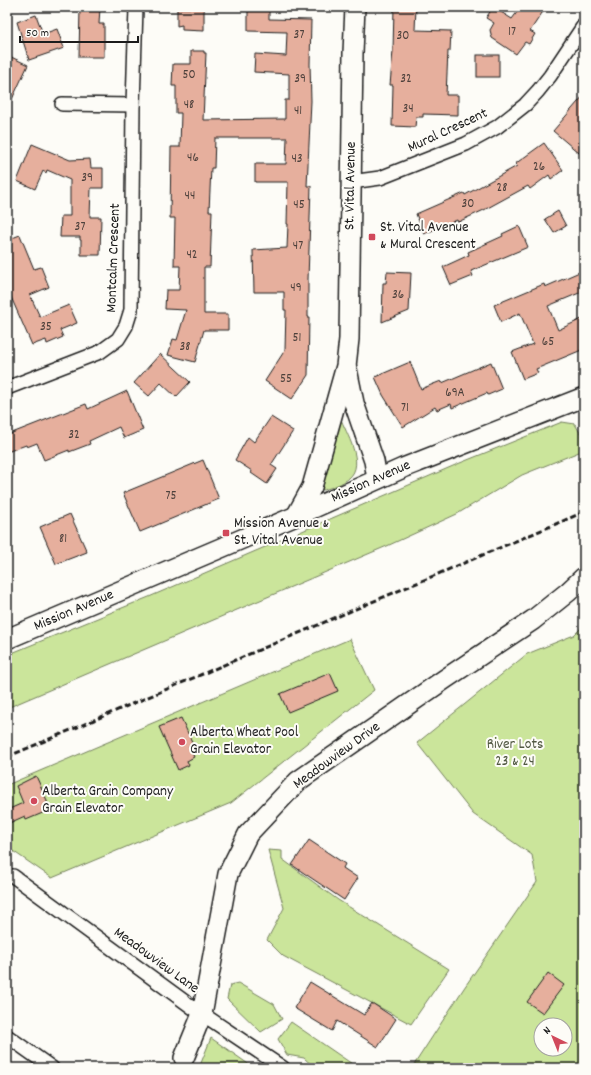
<svg xmlns="http://www.w3.org/2000/svg" width="591" height="1075" font-family="Dekko,sans-serif">
  <style>
    .green { fill: #cbe59b; stroke: #74805c; fill-rule: evenodd }
    .building { fill: #e6af9d; stroke: #1c1c1c }
    .lines { fill: none; stroke-linecap: round; stroke-linejoin: round }
    .street-casing { stroke: #1c1c1c; stroke-width: 16 }
    .secondary-casing { stroke: #1c1c1c; stroke-width: 22 }
    .street { stroke: #fdfcf7; stroke-width: 13 }
    .secondary { stroke: #fdfcf7; stroke-width: 19 }
    .rail { stroke: #1c1c1c; stroke-width: 3; stroke-dasharray: 6 3; stroke-linecap: butt }
    .poi-dot { fill: #d1495b; stroke: #fdfcf7; stroke-width: 1.5 }
    .labels { text-anchor: middle; dominant-baseline: central; stroke-width: 4; stroke-linejoin: round; paint-order: stroke }
    .number-label { font-size: 13px; fill: #4e413c }
    .street-label { font-size: 15px; fill: #1c1c1c; stroke: #fdfcf7 }
    .poi-label { font-size: 15px; fill: #1c1c1c; stroke: #fdfcf7; text-anchor: start }
    .park-label { font-size: 15px; fill: #515842; stroke: #fdfcf7 }
  </style>
  <rect width="100%" height="100%" fill="#fdfcf7"/>
  <filter id="ink" filterUnits="userSpaceOnUse"><feTurbulence type="fractalNoise" baseFrequency=".025" numOctaves="2"/><feDisplacementMap in="SourceGraphic" scale="8" xChannelSelector="R" yChannelSelector="G"/><feConvolveMatrix kernelMatrix="1 2 1 2 8 2 1 2 1" color-interpolation-filters="sRGB"/></filter>
  <g filter="url(#ink)">
    <!-- green -->
    <g class="green">
      <path d="M340 417C346 433 366 464 349 478 343 484 332 487 324 490L321 489V487Z"/>
      <path d="M562 422 575 424 584 440V450L522 475 457 514 387 546 7 708V655L149 597 460 463Z"/>
      <path d="M584 619V1068H412L464 988 537 882 532 855 473 814 417 743 527 654 574 635 580 629ZM541 1025H565V1049H541Z"/>
      <path d="M350 639 374 690 231 803 52 878 7 847V785Z"/>
      <path d="M268 850 282 851V859L338 900 449 969 411 1024 283 956 267 940 284 908Z"/>
      <path d="M238 983 274 1004 282 1019 261 1032 227 999 230 985Z"/>
      <path d="M291 1022 358 1068H315L304 1058 287 1055 278 1039Z"/>
      <path d="M211 1038 254 1068H199Z"/>
    </g>
    <!-- building -->
    <g class="building">
      <path d="M80 7H100L99 24H104V57H79Z"/>
      <path d="M248 7H267V10H269V19L311 20 310 64 311 101 307 186H311L308 280V317H309L308 375 292 399 265 381 285 350 286 310H284V292H254L253 250 287 248 288 224H287L288 182H255V164H286L287 138H215L214 168H211L209 211H212L210 267H204V314H228V330H204L195 362 168 355 173 339 177 340 186 310 165 309 166 290H179L180 266H174L175 218H170L171 147H180L181 113H176V86H172L173 64H191V51H204V53H206L203 120 285 119V100H289V74L254 72 255 54 286 56 287 32 248 31Z"/>
      <path d="M394 7H416L415 30 451 31 450 51H448L446 95H458V115L423 114V117H416L415 127 392 126 393 85H390L393 51Z"/>
      <path d="M493 7 512 19 521 7H546L530 31 535 34 529 44 525 42 516 54 492 38 490 30 494 23 486 18Z"/>
      <path d="M177 8H204V31L182 30V25L177 26Z"/>
      <path d="M36 15 43 34 57 29 64 48 29 60 17 22Z"/>
      <path d="M7 55 28 65 7 110Z"/>
      <rect x="477" y="55" width="22" height="22"/>
      <path d="M584 95V147L579 153 553 131Z"/>
      <path d="M544 143 563 170 551 179 549 175 530 189 528 186 484 210 458 222 457 220 424 234 416 214 464 193 465 195 517 166 515 164Z"/>
      <path d="M32 144 70 160 90 159 91 168H103V188H91L90 217H101L100 255H81V240H80V237H60L61 216H70V180L47 170 46 173 43 171 35 189 17 181Z"/>
      <path d="M558 211 566 226 554 233 545 219Z"/>
      <path d="M519 226 528 247 471 271 473 276 451 285 443 267 469 255 468 252 503 236 502 234Z"/>
      <path d="M20 235 34 269 41 267 49 287 30 295 40 317 69 305 77 323 60 330 63 337 47 344 46 340 32 345 7 288V240Z"/>
      <path d="M584 270V291L548 306 558 330 584 318V349L536 369 538 373 523 379 512 352 533 344 520 313 501 322 494 305 544 284 545 287Z"/>
      <path d="M387 272 411 273 409 311 382 322 383 283H386Z"/>
      <path d="M160 354 190 382 176 397 161 383 149 396 134 383Z"/>
      <path d="M410 362 421 389 441 381 442 383 491 362 502 389 488 395 487 393 452 408 451 404 437 410 435 407 403 427 383 395 375 377Z"/>
      <path d="M127 391 143 430 124 438 119 427 89 441 90 444 69 452V450L44 460 37 443 27 447 26 445 7 452V435L86 404 88 409Z"/>
      <path d="M271 417 293 431 271 465 277 469 267 484 251 473 252 471 235 460 248 437 254 442Z"/>
      <path d="M203 460 219 499 140 532 123 493Z"/>
      <path d="M70 514 87 552 56 564 40 527Z"/>
      <path d="M330 673 338 691 288 712 280 694Z"/>
      <path d="M181 718 193 744 189 746 194 757 187 761 189 765 178 770 159 727Z"/>
      <path d="M36 776 46 798 48 805 46 806 47 809 45 810V812L26 820 25 816 7 824V810L23 803 16 786Z"/>
      <path d="M309 840 345 864 343 868 358 878 344 900 292 865Z"/>
      <path d="M548 973 564 985 543 1013 527 1002Z"/>
      <path d="M310 982 364 1015 372 1003 396 1019 378 1047 337 1021 332 1031 294 1008Z"/>
    </g>
    <g class="lines">
      <defs>
        <g id="street">
          <path d="M62 104 133 105"/>
          <path d="M351 182 380 178 466 144 497 127 525 105 538 91 550 76 584 25"/>
          <path d="M7 388 100 352 118 339 126 326 131 310 133 105 136 7"/>
          <path d="M13 876 192 1007 283 1068"/>
          <path d="M7 1036 52 1068"/>
        </g>
        <g id="secondary">
          <path d="M347 369 354 403 374 461 377 479"/>
          <path d="M296 516 312 487 346 366 349 339 353 53 355 7"/>
          <path d="M7 639 296 516 403 468 584 397"/>
          <path d="M184 1058 202 1014 228 874 248 834 298 781 445 679 533 620 568 592 584 577"/>
        </g>
      </defs>
      <!-- street casing -->
      <use href="#street" class="street-casing"/>
      <!-- secondary casing -->
      <use href="#secondary" class="secondary-casing"/>
      <!-- street -->
      <use href="#street" class="street"/>
      <!-- secondary -->
      <use href="#secondary" class="secondary"/>
      <!-- rail -->
      <path class="rail" d="M7 757 584 512"/>
    </g>
  </g>
  <!-- markers -->
  <g class="poi-dot">
    <rect x="368" y="233" width="8" height="8" rx="2"/>
    <rect x="222" y="529" width="8" height="8" rx="2"/>
    <circle cx="182" cy="742" r="4"/>
    <circle cx="34" cy="801" r="4"/>
  </g>
  <g class="labels">
    <!-- number labels -->
    <g class="number-label">
      <text x="512" y="32">17</text>
      <text x="299" y="35">37</text>
      <text x="403" y="36">30</text>
      <text x="189" y="75">50</text>
      <text x="300" y="79">39</text>
      <text x="406" y="79">32</text>
      <text x="189" y="105">48</text>
      <text x="408" y="109">34</text>
      <text x="298" y="111">41</text>
      <text x="193" y="158">46</text>
      <text x="297" y="159">43</text>
      <text x="539" y="167">26</text>
      <text x="87" y="178">39</text>
      <text x="502" y="188">28</text>
      <text x="190" y="196">44</text>
      <text x="468" y="204">30</text>
      <text x="299" y="205">45</text>
      <text x="80" y="227">37</text>
      <text x="298" y="246">47</text>
      <text x="192" y="255">42</text>
      <text x="296" y="288">49</text>
      <text x="398" y="295">36</text>
      <text x="46" y="327">35</text>
      <text x="297" y="338">51</text>
      <text x="548" y="342">65</text>
      <text x="185" y="347">38</text>
      <text x="286" y="379">55</text>
      <text x="455" y="393">69A</text>
      <text x="405" y="408">71</text>
      <text x="74" y="435">32</text>
      <text x="171" y="496">75</text>
      <text x="63" y="539">81</text>
    </g>
    <!-- street labels -->
    <g class="street-label">
      <text transform="translate(448 131) rotate(-25)">Mural Crescent</text>
      <text transform="translate(351 186) rotate(-89)">St. Vital Avenue</text>
      <text transform="translate(114 258) rotate(-88)">Montcalm Crescent</text>
      <text transform="translate(371 482) rotate(-24)">Mission Avenue</text>
      <text transform="translate(74 611) rotate(-23)">Mission Avenue</text>
      <text transform="translate(337 756) rotate(-36)">Meadowview Drive</text>
      <text transform="translate(156 961) rotate(36)">Meadowview Lane</text>
    </g>
    <!-- poi labels -->
    <g class="poi-label">
      <text x="380" y="228">St. Vital Avenue<tspan x="380" dy="17">&amp; Mural Crescent</tspan></text>
      <text x="234" y="524">Mission Avenue &amp;<tspan x="234" dy="17">St. Vital Avenue</tspan></text>
      <text x="190" y="733">Alberta Wheat Pool<tspan x="190" dy="17">Grain Elevator</tspan></text>
      <text x="42" y="792">Alberta Grain Company<tspan x="42" dy="17">Grain Elevator</tspan></text>
    </g>
    <!-- park labels -->
    <g class="park-label">
      <text x="515" y="745">River Lots<tspan x="515" dy="17">23 &amp; 24</tspan></text>
    </g>
  </g>
  <!-- margin -->
  <rect width="591" height="1075" fill="none" stroke="#fdfcf7" stroke-width="24"/>
  <rect x="12" y="12" width="567" height="1051" fill="none" stroke="#1c1c1c" stroke-width="1.5" filter="url(#ink)"/>
  <!-- north arrow -->
  <g transform="translate(553 1037) rotate(317)"><circle r="19" fill="#fdfcf7" stroke="#a3a29f"/>
  <path d="M0-3L7 15L0 10L-7 15Z" fill="#d1495b"/>
  <text y="-6" font-size="11" font-weight="bold" text-anchor="middle" fill="#1c1c1c">N</text>
  </g>
  <!-- scale -->
  <path d="M20 36v6h118v-6" fill="none" stroke="#1c1c1c" stroke-width="2"/>
  <text x="26" y="36" font-size="12" fill="#1c1c1c" stroke="#fdfcf7" stroke-width="3" paint-order="stroke">50 m</text>
</svg>
